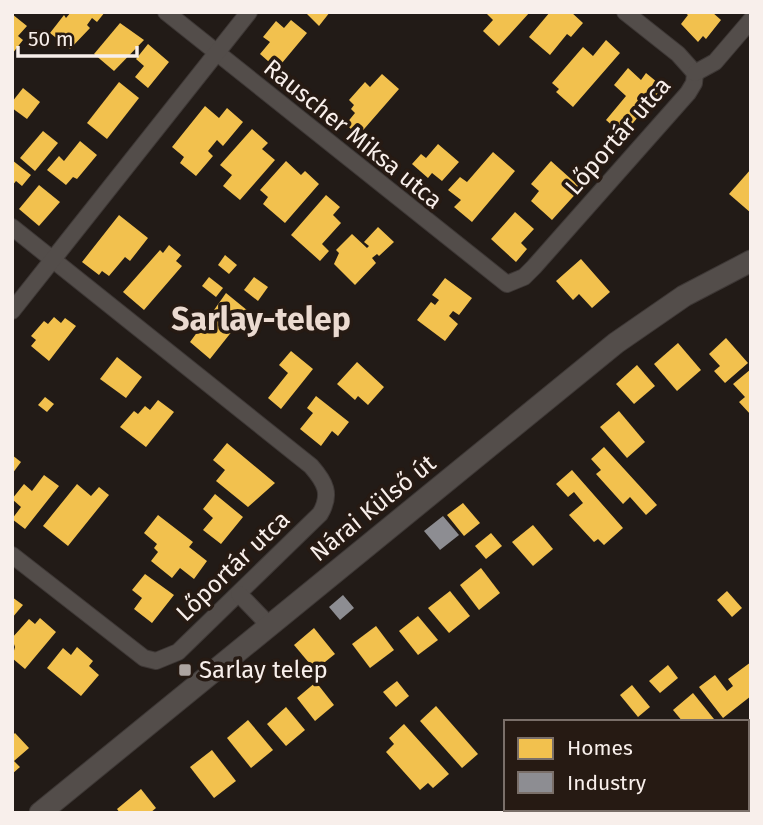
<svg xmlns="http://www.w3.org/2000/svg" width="763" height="825" font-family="'Fira Sans',sans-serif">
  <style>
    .homes { fill: #f2c14e }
    .industry { fill: #8d8d92 }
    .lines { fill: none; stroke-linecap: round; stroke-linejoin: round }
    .street-casing { stroke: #3e3836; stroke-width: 18 }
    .secondary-casing { stroke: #3e3836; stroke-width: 23 }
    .street { stroke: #534d4a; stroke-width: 16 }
    .secondary { stroke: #534d4a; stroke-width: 21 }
    .poi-dot { fill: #ada5a1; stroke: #261a13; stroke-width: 2.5 }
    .labels { text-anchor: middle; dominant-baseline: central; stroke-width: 7; stroke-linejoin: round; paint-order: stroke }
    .street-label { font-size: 24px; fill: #f8efeb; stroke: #261a13 }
    .poi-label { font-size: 24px; fill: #f8efeb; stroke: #261a13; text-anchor: start }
    .district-label { font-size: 32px; font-weight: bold; fill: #ebdad0; stroke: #261a13 }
  </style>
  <rect width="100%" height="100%" fill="#221b17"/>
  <!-- homes -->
  <g class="homes">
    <path d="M71 12H105L97 22 92 18 87 25 90 28 70 49 50 33 64 15 66 18Z"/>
    <path d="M305 12H330L319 26Z"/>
    <path d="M485 12H530L499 46 483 31 493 20Z"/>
    <path d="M550 12H571L583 23 571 37 567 34 550 55 529 37Z"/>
    <path d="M684 12H712L721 20 706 39 703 36 698 42 681 24 688 15Z"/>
    <path d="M12 14 27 26 18 36 23 40 12 54Z"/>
    <path d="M291 20 307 33 277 69 260 54 270 42 263 37 276 21 284 28Z"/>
    <path d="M120 23 144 40 114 71 94 54Z"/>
    <path d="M606 40 620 53 573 107 556 92 559 89 552 83 583 47 593 56Z"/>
    <path d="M148 44 169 62 148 88 135 77 144 66 136 59Z"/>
    <path d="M628 68 641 80 646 73 663 87 623 135 606 120 626 96 614 85Z"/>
    <path d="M382 74 399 89 358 136 346 124 355 113 351 109 354 105 349 100 365 82 370 87Z"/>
    <path d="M119 82 139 98 107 139 87 123Z"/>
    <path d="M23 88 40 102 27 119 12 108V102Z"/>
    <path d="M205 106 219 118 227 108 243 122 223 146 217 140 208 151 213 156 196 176 180 163 184 157 172 147Z"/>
    <path d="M252 129 268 143 262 149 275 160 240 200 223 186 232 175 220 165Z"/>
    <path d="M43 131 58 143 35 171 20 158Z"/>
    <path d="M80 141 97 155 77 179 73 177 66 185 47 170 59 156 64 161Z"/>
    <path d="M438 144 459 162 442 181 432 173 428 178 412 164 421 154 426 158Z"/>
    <path d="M493 152 515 171 472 222 454 207 461 200 448 190 460 177 467 182Z"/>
    <path d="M12 160 31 175 22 186 16 181 12 186Z"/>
    <path d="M286 161 301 175 305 171 319 184 285 223 263 204 268 197 260 190Z"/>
    <path d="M551 161 581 188 552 220 531 201 539 191 531 184Z"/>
    <path d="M751 169V213L729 194Z"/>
    <path d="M39 185 60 202 39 226 19 209Z"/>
    <path d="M326 195 340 207 333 215 341 223 322 244 329 251 320 261 291 235Z"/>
    <path d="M515 212 534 229 521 243 527 249 516 262 491 239Z"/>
    <path d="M119 215 148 238 130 261 125 257 109 276 102 271 99 275 82 262Z"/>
    <path d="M378 227 394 242 379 256 377 254 372 258 376 263 355 285 334 264 339 253 336 250 352 234 367 248 369 246 364 242Z"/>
    <path d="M169 245 181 255 176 261 182 266 144 310 123 292 160 250 163 253Z"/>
    <path d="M225 255 237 265 229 274 218 265Z"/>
    <path d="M581 259 610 292 592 308 579 294 573 300 556 281Z"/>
    <path d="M209 277 223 288 216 297 202 286Z"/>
    <path d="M254 277 268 287 258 301 244 290Z"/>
    <path d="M445 278 472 298 459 315 453 311 449 316 458 324 445 341 417 320 431 302 435 305 439 300 432 295Z"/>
    <path d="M226 293 248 311 210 359 190 342 201 327 207 332 220 315 214 310Z"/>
    <path d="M54 317 61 323 65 318 76 326 49 361 31 346 36 340 31 336 44 321 48 324Z"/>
    <path d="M726 338 748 363 725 383 714 371 720 366 709 354Z"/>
    <path d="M678 343 701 370 677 391 654 364Z"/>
    <path d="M291 351 313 369 281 409 268 398 288 373 279 365Z"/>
    <path d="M117 357 142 377 126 398 100 379Z"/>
    <path d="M357 362 384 387 368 405 358 396 355 400 337 384Z"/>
    <path d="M637 365 655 386 634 404 616 384Z"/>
    <path d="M751 369V415L739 402 745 397 733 384Z"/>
    <path d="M316 396 349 422 338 436 332 431 321 446 300 429 313 413 307 408Z"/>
    <path d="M45 397 54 404 47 412 38 405Z"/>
    <path d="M158 400 174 412 146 447 120 427 134 411 138 414 145 406 150 410Z"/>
    <path d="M619 411 645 442 627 458 600 427Z"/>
    <path d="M227 443 275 483 248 507 216 481 225 470 213 460Z"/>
    <path d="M604 447 657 505 646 515 630 497 623 504 596 474 601 470 591 459Z"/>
    <path d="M12 455 21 462 12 474Z"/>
    <path d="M572 470 623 528 604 545 598 539 594 542 569 515 583 503 574 492 568 497 556 484Z"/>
    <path d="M44 475 59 486 25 529 12 519 21 507 12 499 24 484 32 491Z"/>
    <path d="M77 484 91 496 99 487 109 495 68 546 43 526Z"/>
    <path d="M215 494 243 517 221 544 203 530 213 518 203 509Z"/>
    <path d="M463 503 480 523 464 536 447 515Z"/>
    <path d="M158 515 193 542 189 547 207 561 194 579 180 568 172 578 151 561 158 552 154 548 157 544 144 533Z"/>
    <path d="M533 525 553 549 533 566 512 542Z"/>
    <path d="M491 533 502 546 486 559 475 546Z"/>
    <path d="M481 568 500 593 479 610 460 585Z"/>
    <path d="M145 574 174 595 152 623 134 609 142 598 132 590Z"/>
    <path d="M450 591 470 616 449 633 428 608Z"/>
    <path d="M727 591 742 608 732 617 717 600Z"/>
    <path d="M12 597 23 605 12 618Z"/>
    <path d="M418 616 438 640 418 655 399 631Z"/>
    <path d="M40 618 56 632 25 669 12 658 15 647 12 638 29 619 35 624Z"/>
    <path d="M376 626 394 650 370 668 352 644Z"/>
    <path d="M314 628 335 654 315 670 294 645Z"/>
    <path d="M77 647 93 661 89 666 99 675 81 696 47 668 63 648 71 655Z"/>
    <path d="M751 662V696L723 718 699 687 715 675 727 691 733 686 728 679Z"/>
    <path d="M668 665 678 678 660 693 649 681Z"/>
    <path d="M397 681 409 696 396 707 383 692Z"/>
    <path d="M316 682 334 705 315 721 297 698Z"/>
    <path d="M632 685 650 707 638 717 620 695Z"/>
    <path d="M693 693 714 719 711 722H683L673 710Z"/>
    <path d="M436 706 478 754 462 768 420 721Z"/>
    <path d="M286 707 305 730 286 746 267 724Z"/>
    <path d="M248 720 273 750 251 768 227 738Z"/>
    <path d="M404 724 449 774 433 788 428 783 420 790 386 752 394 744 389 738Z"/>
    <path d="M15 733 29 748 14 761 20 767 12 774V736Z"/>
    <path d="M212 750 236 781 214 798 190 767Z"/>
    <path d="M751 776V805L747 801V779Z"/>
    <path d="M141 789 156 808 150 813H120L117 809Z"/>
  </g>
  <!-- industry -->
  <g class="industry">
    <path d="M443 516 459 535 440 550 424 531Z"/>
    <path d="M343 595 354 608 340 620 329 607Z"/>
  </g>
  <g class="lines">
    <defs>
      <g id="street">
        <path d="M166 12 507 284 524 277 534 267 688 93 694 83 695 73"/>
        <path d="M625 12 678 54 695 73"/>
        <path d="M695 73 715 62 751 20"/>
        <path d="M12 227 311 466C325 482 332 494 320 514L178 652 156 661 144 658 12 555"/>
        <path d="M12 311 249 12"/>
        <path d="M239 594 270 626"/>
        <path d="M747 731 751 728"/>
        <path d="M634 813 638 809"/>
      </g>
      <path id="secondary" d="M40 813 616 343 684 296 751 261"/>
    </defs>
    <!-- street casing -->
    <use href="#street" class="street-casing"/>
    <!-- secondary casing -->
    <use href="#secondary" class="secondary-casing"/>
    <!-- street -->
    <use href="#street" class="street"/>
    <!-- secondary -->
    <use href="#secondary" class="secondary"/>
  </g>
  <!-- markers -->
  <rect class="poi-dot" x="178" y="663" width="14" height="14" rx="3.5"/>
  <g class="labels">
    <!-- street labels -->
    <g class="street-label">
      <text transform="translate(353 134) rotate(39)">Rauscher Miksa utca</text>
      <text transform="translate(618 136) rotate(-49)">Lőportár utca</text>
      <text transform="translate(373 508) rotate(-39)">Nárai Külső út</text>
      <text transform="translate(233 566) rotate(-44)">Lőportár utca</text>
    </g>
    <!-- poi labels -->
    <g class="poi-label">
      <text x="199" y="670">Sarlay telep</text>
    </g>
    <!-- district labels -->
    <g class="district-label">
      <text x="261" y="319">Sarlay-telep</text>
    </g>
  </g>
  <!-- border -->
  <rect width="763" height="825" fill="none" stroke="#f8efeb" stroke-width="28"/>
  <!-- legend -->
  <rect x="504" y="720" width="245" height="91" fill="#261a13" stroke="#7a6f69" stroke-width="2"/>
  <rect x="518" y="738" width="35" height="21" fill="#f2c14e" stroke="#7a6f69" stroke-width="2"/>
  <text x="567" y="755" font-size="21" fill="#f8efeb">Homes</text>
  <rect x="518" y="772" width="35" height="21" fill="#8d8d92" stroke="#7a6f69" stroke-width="2"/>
  <text x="567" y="790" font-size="21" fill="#f8efeb">Industry</text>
  <!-- scale -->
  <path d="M18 46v10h119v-10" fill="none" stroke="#f8efeb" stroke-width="3.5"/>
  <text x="28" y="46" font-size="21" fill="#f8efeb" stroke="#261a13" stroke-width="5" paint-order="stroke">50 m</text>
</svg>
